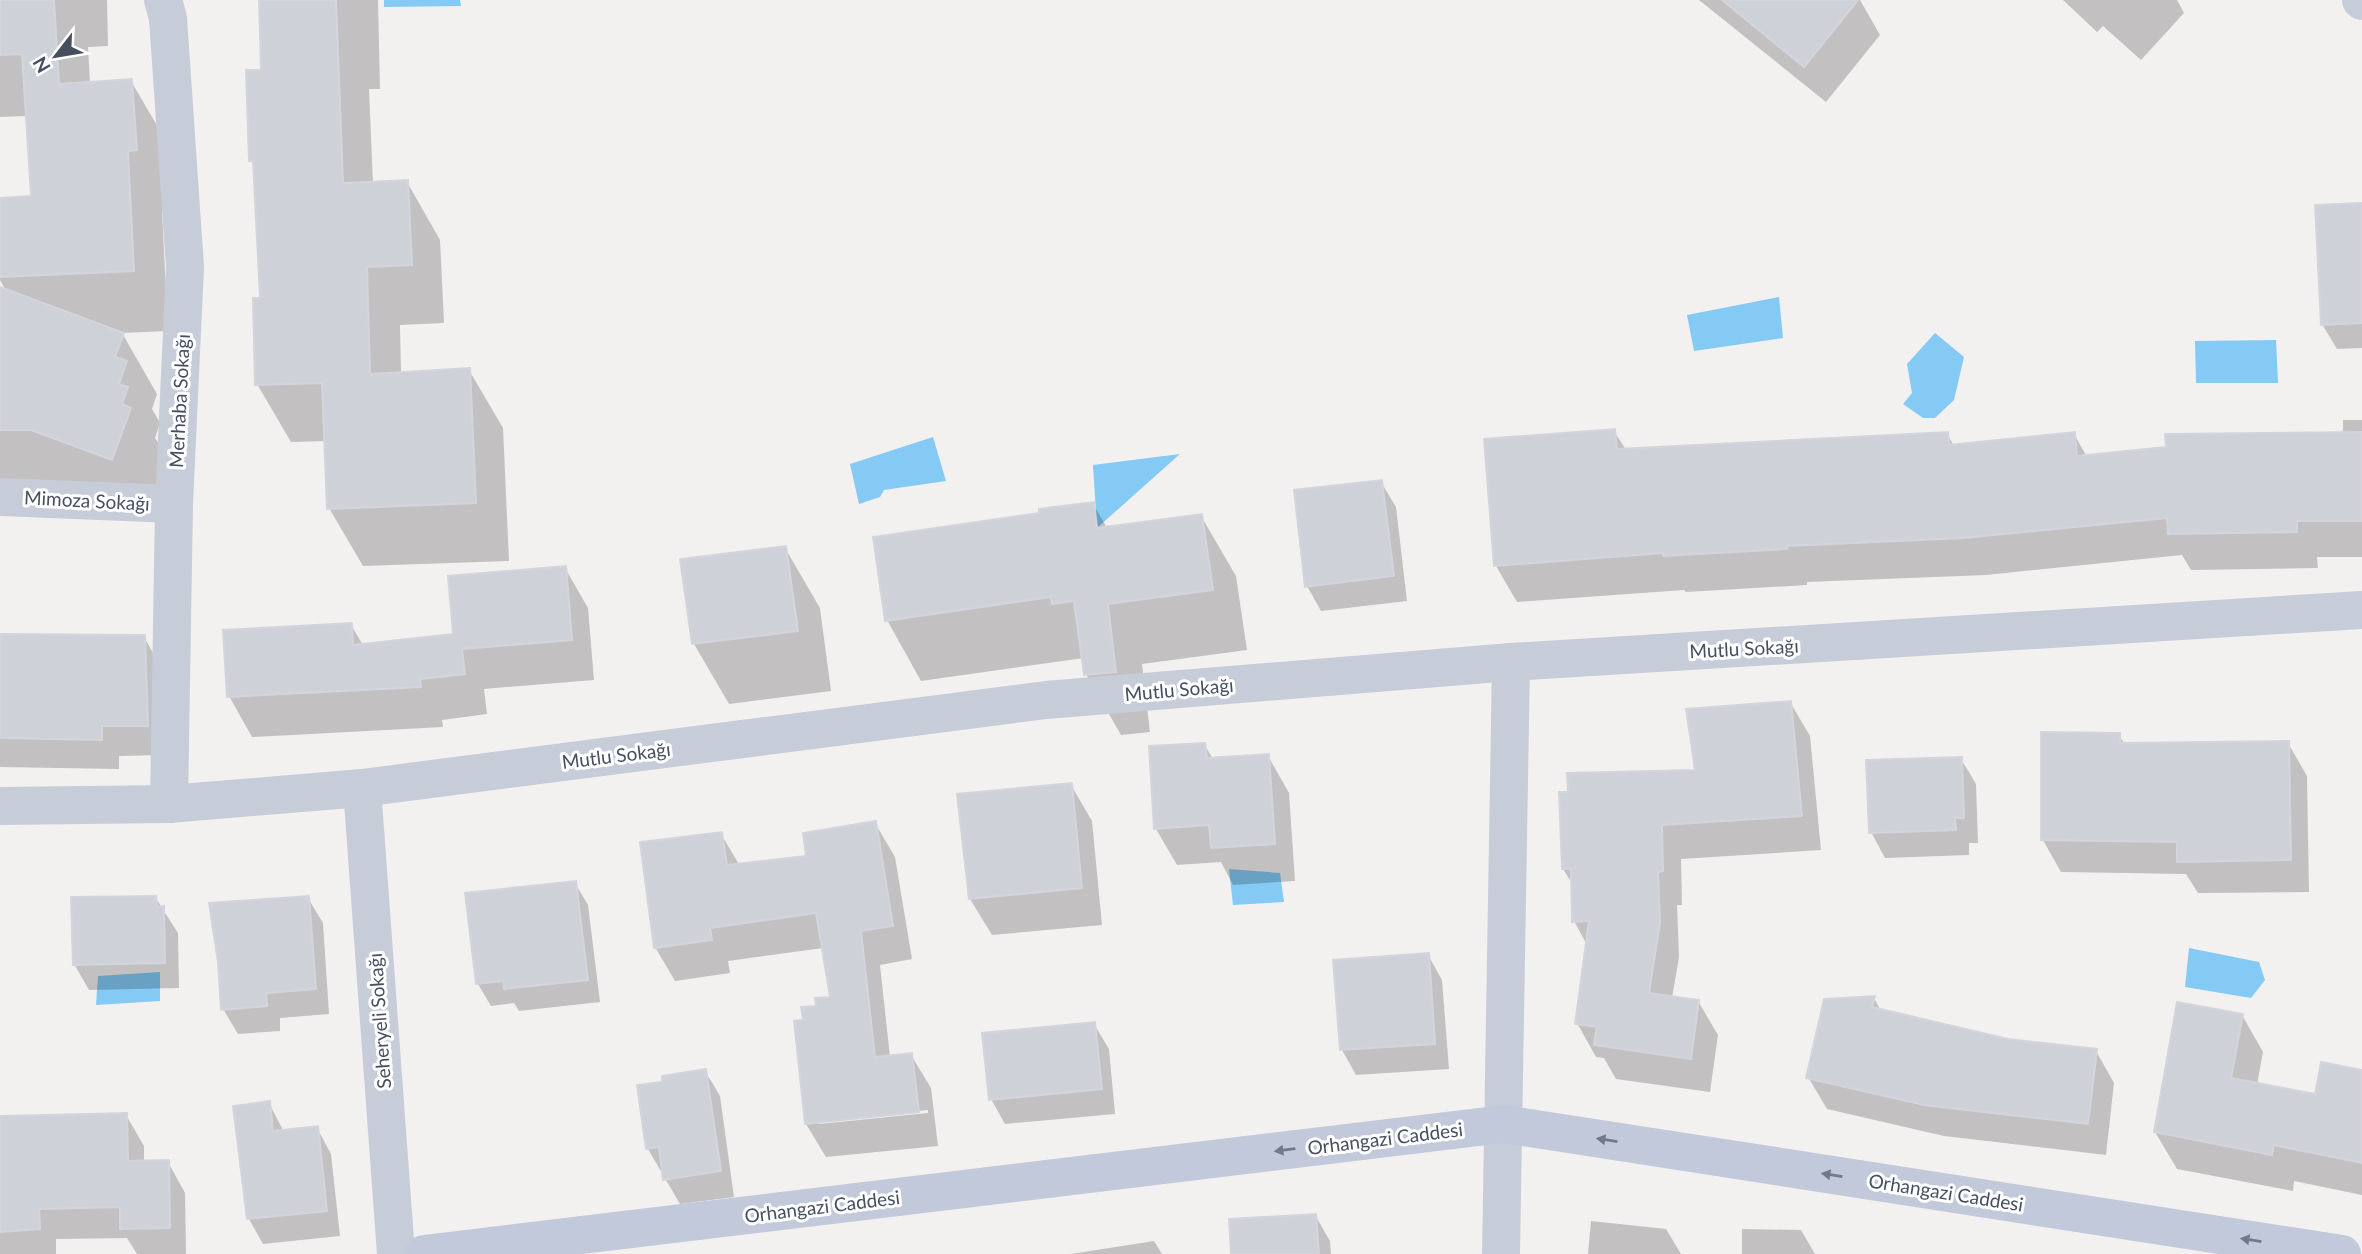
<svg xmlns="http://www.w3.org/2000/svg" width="2362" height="1254" font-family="Lato,sans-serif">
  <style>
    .water { fill: #84caf5 }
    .shadow { fill: #0003; fill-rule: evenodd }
    .building { fill: #cfd1d8; stroke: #d4d5dc; stroke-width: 2 }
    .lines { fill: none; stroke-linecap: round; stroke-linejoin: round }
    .street { stroke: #c6cdd9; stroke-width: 38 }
    .secondary { stroke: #c1c9db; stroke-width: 38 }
    .oneway { fill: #717a8b }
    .labels { text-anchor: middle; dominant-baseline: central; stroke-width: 6; stroke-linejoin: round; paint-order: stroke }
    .street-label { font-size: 19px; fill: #464f60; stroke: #fff }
  </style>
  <rect width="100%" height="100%" fill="#f3f1f0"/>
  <!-- water -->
  <g class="water">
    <path d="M384 0H460L461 6 384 7Z"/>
    <path d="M1779 297 1783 338 1694 351 1687 315Z"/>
    <path d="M1935 333 1964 357 1954 400 1935 418H1923L1903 404 1912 393 1907 364Z"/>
    <path d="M2276 340 2278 383H2196L2195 341Z"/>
    <path d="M933 437 946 481 884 490 880 497 859 504 850 464Z"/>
    <path d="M1180 454 1097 528 1093 465Z"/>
    <path d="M1229 869 1280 873 1284 902 1233 905Z"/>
    <path d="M2189 948 2259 962 2265 980 2251 998 2185 987Z"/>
    <path d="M160 972V1001L96 1005 98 976Z"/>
  </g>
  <!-- shadow -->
  <g class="shadow">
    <path d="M0 0H107L108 46 88 47 90 83 131 81 166 141 171 210 162 211 168 331 122 333 157 394 152 409 160 423 155 438 162 449 165 469 147 519 0 491V288L6 291 0 280V200L33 198 27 116 0 117Z"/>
    <path d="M261 0H378L380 89H369L373 184 407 182 440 240 444 323 400 325 401 374 469 370 503 428 509 561 363 566 329 508 326 441 291 442 257 384 262 299 255 168 251 161 263 71Z"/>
    <path d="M1699 0H1860L1880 35 1826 102Z"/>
    <path d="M2063 0H2177L2184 13 2141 60 2103 26 2097 32Z"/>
    <path d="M2362 204V348L2337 349 2322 324Z"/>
    <path d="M2343 420H2362V557H2317L2318 568 2191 570 2182 555 1986 575 1807 582V585L1686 592 1684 590 1517 602 1496 566 1614 431 1626 450 1947 434 1954 446 2074 434 2087 457 2343 434Z"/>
    <path d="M1381 482 1396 507 1407 601 1321 611 1307 586Z"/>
    <path d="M1093 504 1107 528 1201 516 1236 576 1247 650 1142 664 1150 732 1121 735 1086 674 1084 658 921 681 887 620 1041 514Z"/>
    <path d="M785 548 820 608 831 691 729 704 694 644 682 561Z"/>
    <path d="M565 568 588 608 594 680 484 689 487 714 442 720 443 727 252 737 229 696 351 625 363 645 455 636Z"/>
    <path d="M0 636 144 637 161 667 165 755 119 756V769L0 767Z"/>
    <path d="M1790 702 1810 736 1821 850 1681 859 1682 905H1677L1679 957 1672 998 1698 1001 1718 1035 1710 1092 1616 1079 1604 1058 1596 1057 1577 1023 1587 945 1574 921 1573 885 1563 869Z"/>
    <path d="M2119 735 2125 745 2288 743 2307 776 2309 892 2198 893 2186 874 2061 872 2043 840Z"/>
    <path d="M1204 744 1213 759 1268 756 1289 793 1295 881 1233 885 1221 862 1177 865 1156 829Z"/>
    <path d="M1961 759 1976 784 1978 843H1969V855L1885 858 1871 832Z"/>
    <path d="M1071 785 1092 821 1102 925 992 935 970 899Z"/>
    <path d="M875 823 895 857 912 959 880 965 890 1057 911 1055 931 1088 938 1146 826 1157 806 1124 805 1021 818 1007 832 998 823 948 728 961 730 973 675 981 655 947 721 834 740 866 808 857ZM928 1110V1113L819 1124V1121Z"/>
    <path d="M575 883 588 905 600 1002 519 1011 514 1003 491 1006 478 984Z"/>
    <path d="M155 897 178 933 179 988 89 990 74 964Z"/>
    <path d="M308 898 323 923 329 1014 280 1018V1031L238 1034 223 1009Z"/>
    <path d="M1428 955 1442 980 1449 1069 1356 1075 1342 1050 1335 962Z"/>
    <path d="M1874 998 1881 1011 2008 1040 2096 1051 2114 1083 2106 1155 1944 1136 1827 1109 1808 1077Z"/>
    <path d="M2242 1015 2263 1052 2257 1085 2316 1096 2362 1072V1195L2294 1181 2293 1191 2177 1169 2155 1132Z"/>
    <path d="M1094 1024 1109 1049 1115 1114 1005 1124 991 1099Z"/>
    <path d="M705 1071 720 1096 734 1197 680 1204 648 1149 664 1083Z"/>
    <path d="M269 1103 284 1132 317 1128 331 1154 340 1236 263 1244 249 1219Z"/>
    <path d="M126 1115 144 1146V1162H168L185 1193 186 1254H137L127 1238 56 1239V1254H0V1118Z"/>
    <path d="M1315 1215 1330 1241 1331 1254H1233Z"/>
    <path d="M1591 1221 1666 1229 1681 1254H1588Z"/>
    <path d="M1742 1229 1801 1230 1815 1254H1742Z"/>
    <path d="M1154 1241 1162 1254H1071Z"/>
  </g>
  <!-- building -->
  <g class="building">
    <path d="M0 0H54L59 84 132 79 137 150 128 151 134 271 0 277V198L31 196 22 54 0 55Z"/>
    <path d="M259 0H336L343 183 408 180 412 265 367 267 370 374 470 368 476 503 327 509 322 383 255 385 253 298H260L253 161H249L246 70H261Z"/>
    <path d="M1722 0H1858L1804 67Z"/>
    <path d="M2362 203V323L2321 325 2315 205Z"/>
    <path d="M0 287 124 333 115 357 127 361 119 384 128 387 122 404 131 408 112 460 31 430H0Z"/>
    <path d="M1615 429 1617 449 1948 432 1949 445 2075 432 2077 456 2166 447 2165 434 2362 432V521H2297V532L2168 534 2167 518 1964 538 1787 546V549L1663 556V553L1494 566 1484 439Z"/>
    <path d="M1382 480 1394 576 1305 587 1294 490Z"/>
    <path d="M1094 502 1097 528 1202 514 1213 590 1108 604 1116 672 1084 675 1074 601 1052 604 1051 597 885 621 873 537 1039 513V509Z"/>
    <path d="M786 546 798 631 692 644 680 559Z"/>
    <path d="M566 566 572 640 462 649 465 674 420 679 421 687 227 697 223 630 352 623 353 645 453 634 448 576Z"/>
    <path d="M0 634 145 635 148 726H102V740L0 738Z"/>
    <path d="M1791 701 1802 816 1662 825 1663 871 1658 872 1660 922 1649 993 1699 1000 1691 1059 1594 1045 1597 1027 1575 1024 1589 921 1572 922 1571 869H1562L1559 792H1568L1567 773 1695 770 1686 709Z"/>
    <path d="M2041 732 2120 733V743L2289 741 2291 860 2177 862V842L2041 840Z"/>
    <path d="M1205 743 1207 758 1269 754 1275 844 1211 848 1209 825 1154 829 1149 746Z"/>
    <path d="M1962 757 1964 818H1955L1956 830 1869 833 1866 760Z"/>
    <path d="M1072 783 1082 888 969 899 957 794Z"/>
    <path d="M876 821 893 926 861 931 875 1057 912 1053 919 1112 805 1124 794 1021 803 1020 801 1007 816 1006 815 998 830 997 816 913 710 928 712 940 654 948 640 842 722 832 727 865 806 856 803 833Z"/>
    <path d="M576 881 588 980 504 989 503 981 476 984 465 893Z"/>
    <path d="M156 896 157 907 164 906 165 963 73 965 71 897Z"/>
    <path d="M309 896 316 989 266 993 267 1006 221 1010 218 962 209 903Z"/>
    <path d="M1429 953 1435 1044 1340 1050 1333 960Z"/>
    <path d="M1875 996 1872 1007 2008 1039 2097 1049 2088 1124 1924 1105 1806 1078 1824 999Z"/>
    <path d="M2177 1002 2243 1014 2231 1078 2315 1094 2321 1062 2362 1070V1163L2274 1145 2272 1155 2154 1132Z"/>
    <path d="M1095 1022 1102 1089 989 1100 982 1033Z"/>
    <path d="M706 1069 721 1171 663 1180 659 1147 646 1149 637 1085 662 1082V1076Z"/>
    <path d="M270 1101 273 1131 318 1126 327 1211 247 1219 233 1106Z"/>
    <path d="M127 1113 128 1161 169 1160 170 1228 120 1229V1207L39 1209 40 1229 0 1232V1116Z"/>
    <path d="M1316 1214 1319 1254H1231L1229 1219Z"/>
  </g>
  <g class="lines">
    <!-- street -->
    <g class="street">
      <path d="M163 0 168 18 185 267 174 504 169 804"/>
      <path d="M2361 0 2362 1"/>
      <path d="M0 497 174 504"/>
      <path d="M362 788 396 1254"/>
      <path d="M0 806 169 804 362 788 1046 700 1511 662 2362 610"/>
      <path d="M1501 1254 1511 662"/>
    </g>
    <!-- secondary -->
    <path class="secondary" d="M424 1254 1504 1124 2342 1254"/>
  </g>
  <!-- one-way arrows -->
  <defs><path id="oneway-solid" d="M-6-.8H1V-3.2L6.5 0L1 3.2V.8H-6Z" transform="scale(1.75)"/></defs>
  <g class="oneway">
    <use href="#oneway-solid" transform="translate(1607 1140) rotate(-171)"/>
    <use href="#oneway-solid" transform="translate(1285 1150) rotate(173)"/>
    <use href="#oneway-solid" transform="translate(1832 1175) rotate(-171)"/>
    <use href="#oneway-solid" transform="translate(2251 1240) rotate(-171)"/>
  </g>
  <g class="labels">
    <!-- street labels -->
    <g class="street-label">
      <text transform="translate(179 401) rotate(-87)">Merhaba Sokağı</text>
      <text transform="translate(87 500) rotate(3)">Mimoza Sokağı</text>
      <text transform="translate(1744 648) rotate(-3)">Mutlu Sokağı</text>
      <text transform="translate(1179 689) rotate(-5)">Mutlu Sokağı</text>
      <text transform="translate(616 755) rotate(-7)">Mutlu Sokağı</text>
      <text transform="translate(379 1021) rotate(-94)">Seheryeli Sokağı</text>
      <text transform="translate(1385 1138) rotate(-7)">Orhangazi Caddesi</text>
      <text transform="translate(1946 1192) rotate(9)">Orhangazi Caddesi</text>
      <text transform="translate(822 1206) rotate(-7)">Orhangazi Caddesi</text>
    </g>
  </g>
  <!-- north arrow -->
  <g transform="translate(56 56) rotate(239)" stroke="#ffffff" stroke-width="5" paint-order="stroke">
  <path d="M0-5L12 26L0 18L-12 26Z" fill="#464f60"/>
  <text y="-10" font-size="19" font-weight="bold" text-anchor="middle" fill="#464f60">N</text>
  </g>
</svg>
